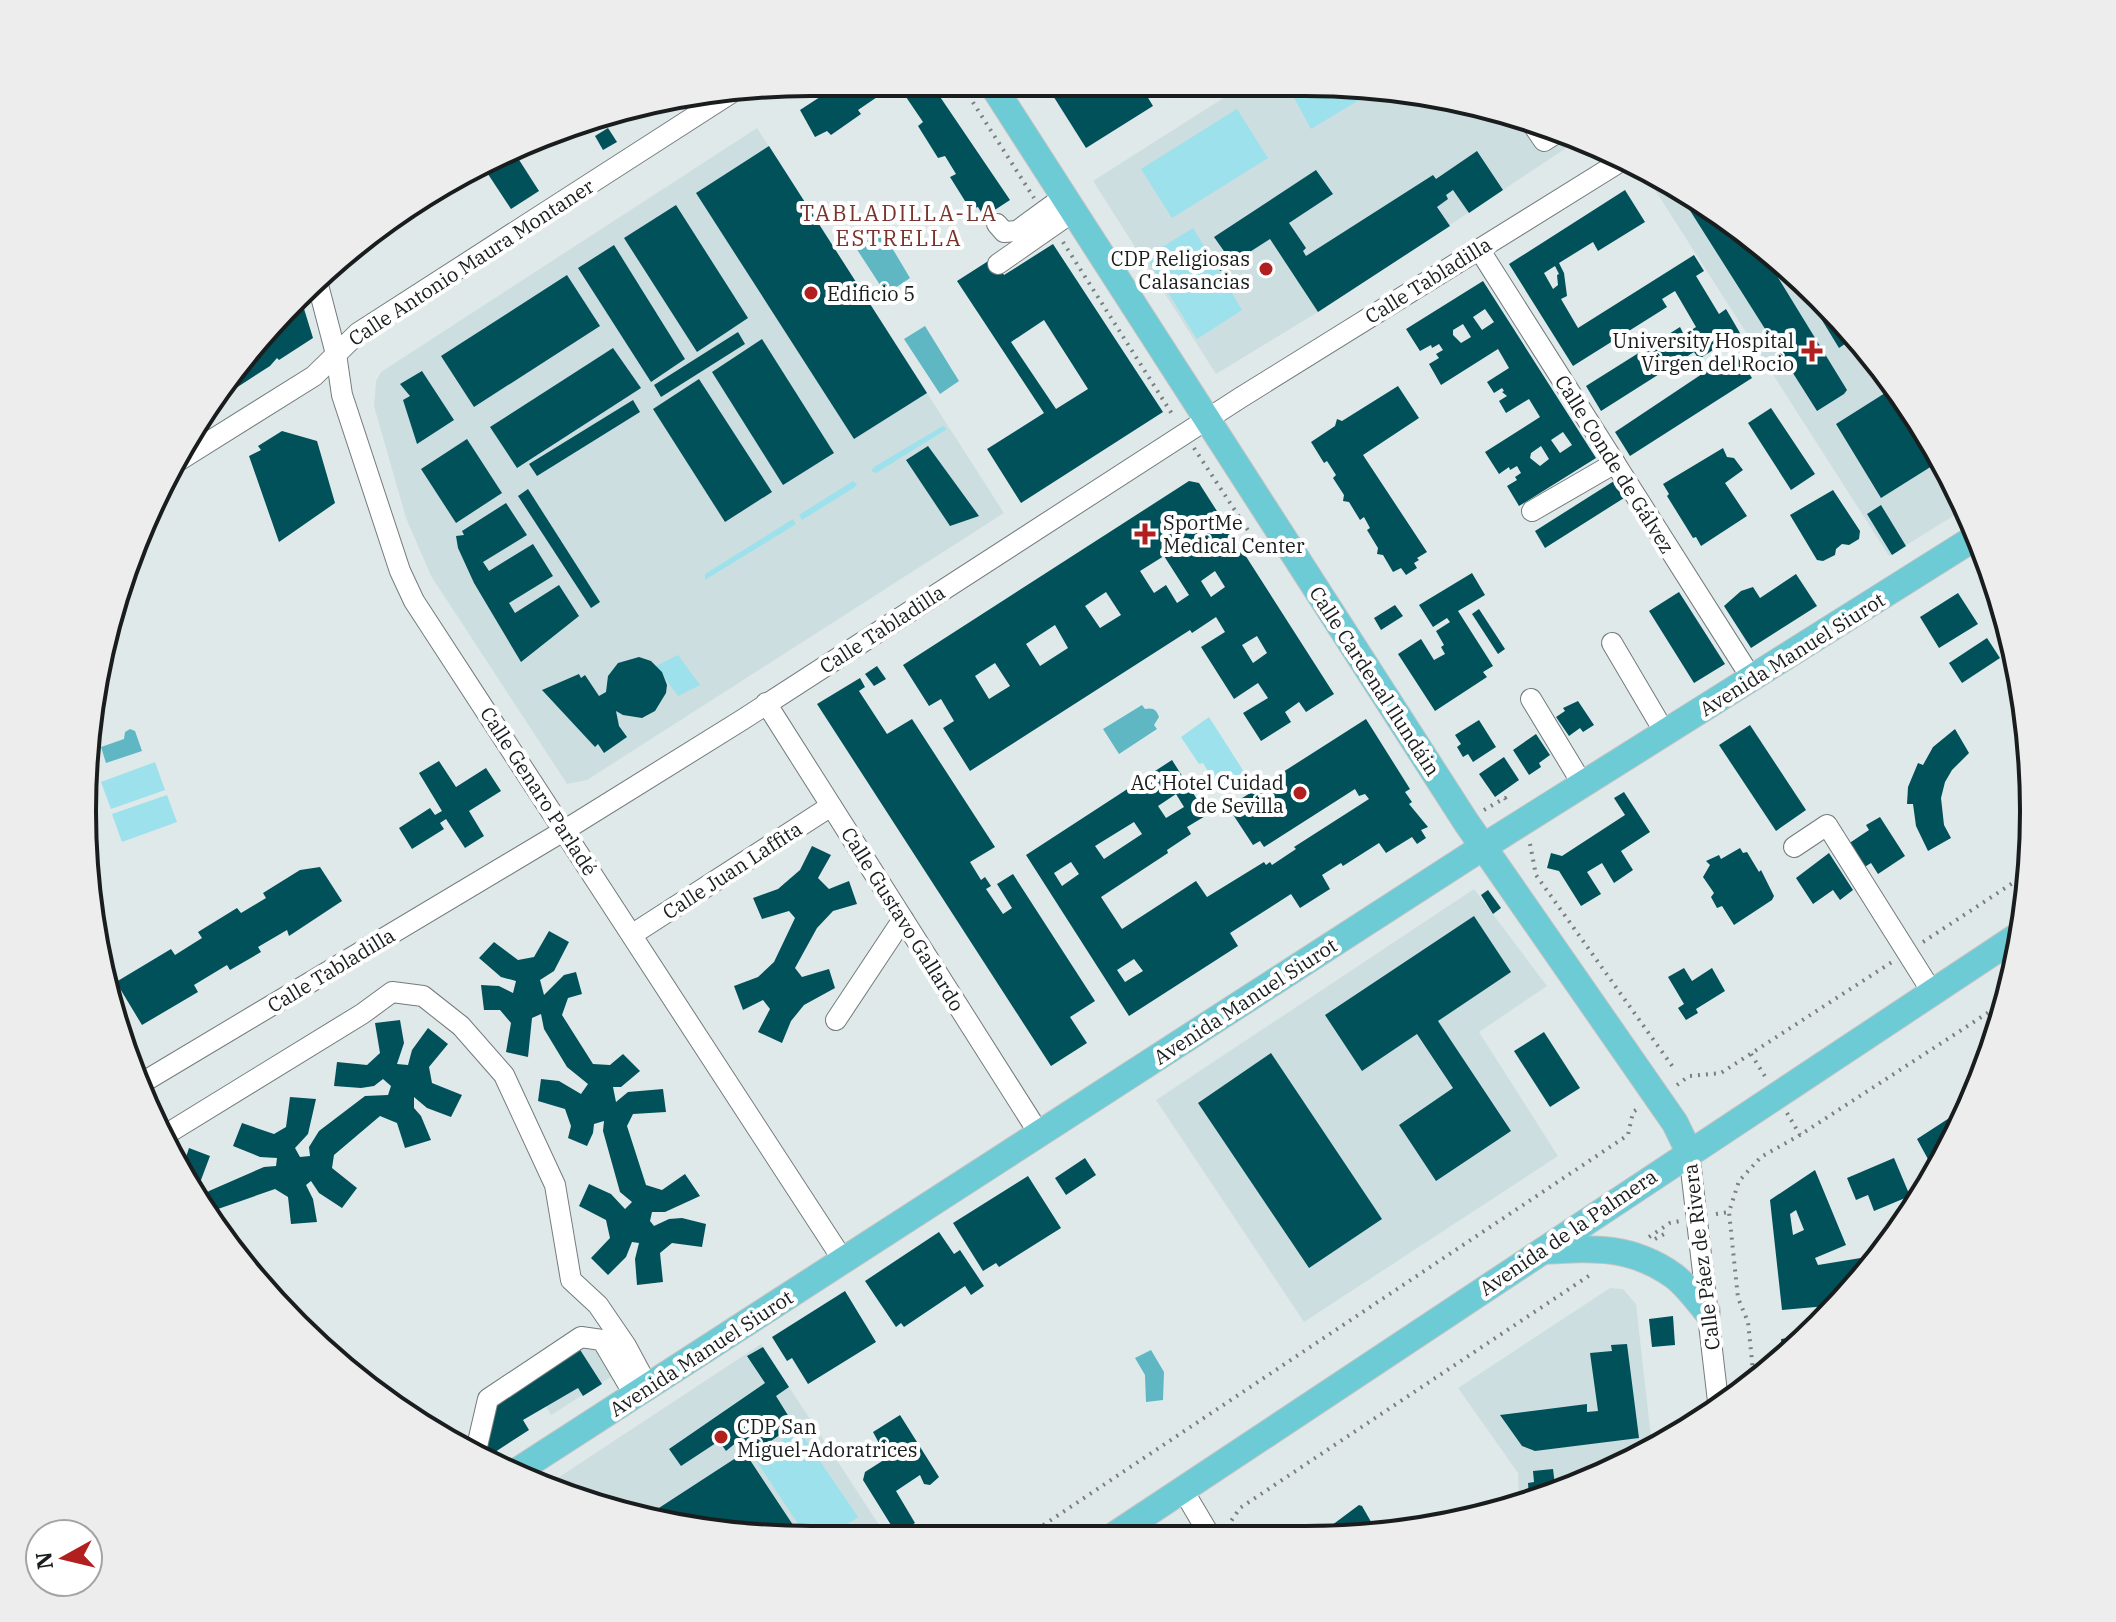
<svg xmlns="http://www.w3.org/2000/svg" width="2116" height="1622" font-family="'IBM Plex Serif',serif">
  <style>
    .built { fill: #cddee1 }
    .green { fill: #9ce1eb }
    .water { fill: #5eb7c3 }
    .building { fill: #00515a; fill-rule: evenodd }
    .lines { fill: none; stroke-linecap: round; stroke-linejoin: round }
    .minor-casing { stroke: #737b7c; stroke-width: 22 }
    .major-casing { stroke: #c3c4c4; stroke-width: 28 }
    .path { stroke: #7a8081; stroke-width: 4; stroke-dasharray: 2 6; stroke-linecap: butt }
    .minor { stroke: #fff; stroke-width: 20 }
    .major { stroke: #6dcbd6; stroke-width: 26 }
    .poi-dot { fill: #b1201f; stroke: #fff; stroke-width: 3 }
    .labels { text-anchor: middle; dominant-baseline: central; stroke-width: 8; stroke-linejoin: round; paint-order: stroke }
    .poi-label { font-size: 20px; fill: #1a1d1e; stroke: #fff; text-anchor: end }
    .street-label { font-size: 20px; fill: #1a1d1e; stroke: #fff }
    .neighbourhood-label { font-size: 22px; letter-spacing: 2px; fill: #7a342d; stroke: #fff }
    .rim { fill: none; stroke: #1a1d1e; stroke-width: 4 }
  </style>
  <rect width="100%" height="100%" fill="#e0e9ea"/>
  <!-- built -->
  <g class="built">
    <path d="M1247 83 1352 84 1494 107 1574 143 1318 312 1216 374 1093 181Z"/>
    <path d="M757 128 1004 513 587 780 567 784 431 576 406 518 374 406 376 381 381 372Z"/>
    <path d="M1646 176 1710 205 1821 296 1911 406 1966 508 1889 556Z"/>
    <path d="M1474 889 1547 986 1479 1032 1558 1156 1304 1322 1156 1100Z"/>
    <path d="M1610 1288 1623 1289 1636 1304 1652 1446 1540 1501 1519 1506 1518 1473 1458 1388Z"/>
    <path d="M591 1342 617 1373 551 1415 530 1379Z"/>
    <path d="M761 1344 885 1534H715L576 1501 544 1487Z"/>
  </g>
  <!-- green -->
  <g class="green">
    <path d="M1286 83 1352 84 1379 88 1311 129Z"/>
    <path d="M1237 109 1268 158 1172 218 1141 169Z"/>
    <path d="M1193 228 1242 310 1197 339 1146 257Z"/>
    <path d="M943 426 947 429 876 473 871 471 874 467Z"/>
    <path d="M853 481 857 484 855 487 802 520 799 515Z"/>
    <path d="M793 519 796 524 705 580V574Z"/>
    <path d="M678 655 700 685 678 696 656 666Z"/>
    <path d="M1209 717 1244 772 1218 788 1203 763 1199 764 1181 737Z"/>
    <path d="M155 762 165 790 111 809 101 782Z"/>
    <path d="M167 795 177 822 122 842 112 814Z"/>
    <path d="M798 1429 858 1517 833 1534H805L755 1459Z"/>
  </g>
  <!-- water -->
  <g class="water">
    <path d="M882 231 910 278 886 294 856 248Z"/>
    <path d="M925 326 959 381 940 394 904 339Z"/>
    <path d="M1142 705 1145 709C1153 707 1157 710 1159 717L1154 725 1157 729 1119 754 1103 729Z"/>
    <path d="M130 729 135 731 142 751 106 763 101 747 124 739 125 732Z"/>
    <path d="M1151 1350 1164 1372 1163 1400 1146 1402 1145 1375 1135 1358Z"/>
  </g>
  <!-- building -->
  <g class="building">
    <path d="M843 82H930L1010 200 984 217 978 207 970 209 950 177 956 174 945 156 938 158 918 126 923 122 906 97 886 91 858 110 861 114 831 135 827 131 815 137 800 110Z"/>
    <path d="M1045 83H1139L1153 106 1086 148Z"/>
    <path d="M655 103 627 120 619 108 622 107Z"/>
    <path d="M608 128 617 142 603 150 595 136Z"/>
    <path d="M769 146 927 393 854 439 696 193Z"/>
    <path d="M1477 151 1503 190 1469 213 1453 190 1446 195 1448 199 1437 207 1450 226 1318 312 1270 239 1220 271 1214 262 1226 254 1214 237 1316 170 1333 194 1289 223 1306 248 1303 251 1306 256 1433 175 1436 179Z"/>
    <path d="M514 152 539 191 511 209 482 165Z"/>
    <path d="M1625 190 1645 222 1598 251 1593 242 1559 263 1564 273 1567 296 1561 299 1578 328 1694 255 1704 271 1696 276 1719 314 1726 309 1740 333 1699 359 1694 352 1601 411 1586 386 1680 327 1684 335 1696 327 1675 291 1662 299 1667 307 1573 366 1509 264ZM1555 266 1559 274 1557 275 1558 285 1553 289 1544 273Z"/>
    <path d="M1677 190 1710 205 1766 251 1763 253 1847 390 1844 394 1817 411Z"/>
    <path d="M676 205 748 318 697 352 624 238Z"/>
    <path d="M1053 244 1163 412 1021 503 987 449 1044 413 957 281 993 258 1004 275ZM1044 320 1088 389 1056 409 1011 342Z"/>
    <path d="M614 245 685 359 651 382 578 268Z"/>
    <path d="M567 275 600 326 474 407 441 356Z"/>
    <path d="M1801 279 1821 296 1855 337 1839 348 1798 281Z"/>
    <path d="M1483 281 1596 458 1519 506 1507 486 1517 480 1515 477 1521 473 1517 466 1510 470 1509 467 1499 474 1485 452 1540 417 1529 399 1506 413 1499 401 1507 396 1502 392 1504 391 1502 388 1494 393 1487 382 1509 368 1498 349 1441 385 1429 364 1439 358 1436 354 1443 350 1439 344 1432 348 1431 345 1420 351 1406 329ZM1485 309 1494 322 1482 330 1473 317ZM1463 324 1471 337 1461 343 1453 335V330ZM1563 432 1572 445 1560 453 1551 440ZM1541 446 1549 459 1540 466 1530 458 1531 453Z"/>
    <path d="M301 299 313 338 279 360 277 358 270 366 216 401 263 330Z"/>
    <path d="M738 332 745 344 661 397 654 385Z"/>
    <path d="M762 339 834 453 783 485 712 372Z"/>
    <path d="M613 348 641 388 517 468 490 427Z"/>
    <path d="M1735 352 1752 378 1630 456 1615 432Z"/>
    <path d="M422 371 454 420 417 444 403 400 410 396 400 384Z"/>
    <path d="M699 379 772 492 725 522 653 409Z"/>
    <path d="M1891 383 1911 406 1940 461 1881 498 1836 424 1893 388Z"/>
    <path d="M1398 386 1419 418 1363 455 1427 552 1417 558 1419 560 1414 563 1417 568 1406 575 1401 568 1393 572 1383 555 1377 554 1378 548 1367 530 1370 528 1364 517 1360 520 1349 502 1343 501 1344 495 1333 478 1336 475 1327 461 1324 463 1311 442 1335 426 1337 419 1342 421Z"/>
    <path d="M633 400 640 412 537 476 529 464Z"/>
    <path d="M1771 408 1815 474 1791 490 1748 423Z"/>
    <path d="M282 431 317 441 335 503 279 542 249 456 261 450 258 446Z"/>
    <path d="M467 439 502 493 456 523 421 469Z"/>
    <path d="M928 446 979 516 950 526 906 460Z"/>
    <path d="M1723 448 1727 457 1734 458 1743 470 1725 483 1747 516 1701 546 1696 537 1693 538 1667 496 1669 494 1663 484Z"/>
    <path d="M1189 481 1199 483 1334 694 1306 712 1299 702 1285 712 1291 722 1261 741 1243 713 1268 698 1258 683 1234 699 1201 647 1225 632 1216 617 1192 633 1190 630 970 771 943 728 954 721 941 699 929 706 903 665ZM1182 518 1191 520 1197 529 1189 534 1177 532 1172 524ZM1164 556 1189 595 1177 603 1166 585 1154 593 1140 571ZM1215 571 1225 587 1211 597 1201 581ZM1106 592 1121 615 1100 628 1085 606ZM1055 625 1068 648 1040 666 1026 644ZM1257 636 1267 653 1253 663 1242 645ZM995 663 1010 686 989 699 975 676Z"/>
    <path d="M1614 481 1624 498 1545 548 1535 531Z"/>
    <path d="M528 489 600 602 591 608 518 496Z"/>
    <path d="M1833 490 1860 531 1859 539 1849 545 1842 544 1836 549 1835 555 1823 561 1817 560 1790 515Z"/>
    <path d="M506 503 527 535 483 562 489 571 533 544 553 576 509 603 515 613 559 585 579 616 521 662 474 583 458 548 456 536 464 535 462 531Z"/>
    <path d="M1881 505 1906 546 1892 555 1867 514Z"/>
    <path d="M1472 573 1485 595 1458 611 1493 666 1483 672 1487 677 1435 711 1398 654 1421 639 1434 660 1445 654 1441 647 1444 645 1436 631 1450 622 1447 618 1433 627 1419 605Z"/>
    <path d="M1796 574 1817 606 1751 648 1724 606 1741 591 1753 587 1760 598Z"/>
    <path d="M1679 592 1725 664 1694 683 1649 611Z"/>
    <path d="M1958 593 1978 624 1939 648 1920 617Z"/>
    <path d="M1395 605 1403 616 1381 630 1374 618Z"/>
    <path d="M1479 609 1505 649 1498 654 1472 614Z"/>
    <path d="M1987 638 2000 658 1962 683 1949 663Z"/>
    <path d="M639 657 651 661 662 672 667 685 666 693 655 711 642 718 623 715 616 711 619 726 627 737 604 753 598 744 595 747 542 690 579 674 581 678 585 675 599 696 606 692 608 676 618 663Z"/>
    <path d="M877 666 886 679 874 686 865 674Z"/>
    <path d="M860 678 865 687 859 691 887 734 912 719 995 847 970 862 981 880 985 877 991 886 986 889 1003 914 1012 908 997 884 1013 874 1095 1001 1070 1017 1087 1043 1051 1066 817 704Z"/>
    <path d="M1578 701 1594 725 1583 732 1580 728 1569 736 1556 717 1565 711 1563 708Z"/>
    <path d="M1366 719 1410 789 1405 792 1412 802 1409 804 1428 827 1421 830 1426 838 1417 844 1412 837 1386 853 1379 843 1343 866 1341 863 1322 875 1330 889 1300 908 1291 894 1230 933 1238 946 1129 1016 1026 855 1172 760 1207 815 1187 827 1191 834 1167 850 1168 853 1101 897 1122 929 1196 881 1207 897 1264 862 1266 865 1270 862 1272 865 1296 849 1294 847 1369 799 1365 794 1359 796 1355 789 1264 847 1260 841 1253 845 1232 813 1240 808 1236 802ZM1176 794 1184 807 1166 818 1158 806ZM1134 822 1142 834 1104 859 1095 846ZM1071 862 1079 874 1062 886 1054 873ZM1134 959 1143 971 1125 982 1117 970Z"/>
    <path d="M1479 720 1496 747 1473 762 1468 754 1463 757 1457 747 1461 744 1455 735Z"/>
    <path d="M1750 725 1806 810 1776 831 1719 745Z"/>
    <path d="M1955 729 1969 753 1952 770 1945 782 1941 798 1944 825 1951 838 1928 851 1916 826 1913 804H1907L1908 787 1918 763 1923 765 1933 747Z"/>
    <path d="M1536 734 1550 755 1539 763 1541 767 1529 775 1513 750Z"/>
    <path d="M1504 757 1519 780 1495 797 1479 774Z"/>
    <path d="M439 761 456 787 486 768 501 791 469 811 484 836 465 848 446 819 440 823 444 829 412 849 399 828 430 808 435 815 442 811 419 773Z"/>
    <path d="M1624 792 1650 832 1621 851 1633 870 1614 883 1602 863 1587 872 1601 894 1581 906 1559 871 1547 868 1551 853 1562 856 1625 815 1614 798Z"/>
    <path d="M1880 817 1905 856 1878 874 1871 863 1863 868 1848 844 1869 830 1866 825Z"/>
    <path d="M812 846 831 855 818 878 829 889 849 881 857 904 833 911 817 928 795 968 802 977 829 969 835 988 804 1005 791 1021 782 1043 758 1032 770 1009 763 1000 743 1010 734 986 758 977 774 962 795 918 789 911 762 919 753 898 778 889 800 870Z"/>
    <path d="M1740 848 1743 853 1747 852 1759 872 1761 870 1774 896 1772 900 1734 925 1722 906 1717 908 1711 897 1714 893 1703 877 1710 865 1706 861 1719 855 1721 859Z"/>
    <path d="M1829 853 1853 890 1840 900 1833 890 1813 904 1796 878Z"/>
    <path d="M320 867 342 901 289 936 287 930 258 947 261 952 230 970 227 965 194 985 198 992 142 1025 116 982 171 949 175 955 202 938 198 932 237 908 241 913 266 898 263 893 300 870Z"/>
    <path d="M1488 890 1501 908 1493 914 1481 895Z"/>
    <path d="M1474 916 1511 972 1438 1021 1511 1131 1436 1181 1399 1125 1453 1088 1417 1034 1362 1071 1325 1015Z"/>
    <path d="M549 931 569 942 554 971 540 980 544 995 564 975 576 972 582 994 568 998 562 1015 593 1064 610 1065 623 1054 640 1071 621 1087H613L616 1102 628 1092 663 1089 666 1112 633 1114 627 1126 646 1185 662 1190 685 1174 700 1196 665 1212H652L650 1221 654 1226 669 1219 682 1218 706 1224 702 1247 672 1243 660 1253 663 1282 637 1285 635 1259 639 1243 632 1242 626 1257 608 1275 591 1258 610 1238 606 1220 579 1206 589 1184 611 1194 625 1209 632 1202 620 1192 603 1131 604 1121 594 1124 593 1133 587 1146 568 1138 571 1126 565 1109 538 1101 541 1079 559 1081 581 1094 588 1084 567 1067 544 1029 541 1014 532 1018 528 1057 506 1052 511 1023 500 1010H484L481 985 499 986 513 993 516 981 501 977 479 958 494 942 518 960 534 957Z"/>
    <path d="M1684 968 1692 981 1712 968 1725 991 1696 1009 1698 1013 1686 1020 1678 1008 1684 1004 1668 977Z"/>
    <path d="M400 1020 404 1043 397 1064 408 1065 412 1050 428 1028 448 1044 429 1067 432 1083 462 1095 451 1117 427 1108 414 1097V1108L421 1116 431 1140 405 1148 397 1123 380 1116 334 1155 332 1168 357 1188 342 1208 319 1193 311 1181 306 1185 313 1199 317 1222 291 1224 288 1197 275 1189 218 1209 214 1227 205 1216 182 1169 189 1148 210 1156 198 1188 200 1199 209 1191 264 1167 276 1166 277 1158 260 1157 233 1146 242 1123 274 1134 286 1127 290 1097 316 1099 308 1134 295 1148 300 1157 310 1156 309 1147 319 1131 365 1096 388 1095 391 1086 383 1079 374 1086 361 1088 334 1086 337 1062 367 1065 380 1053 375 1023Z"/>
    <path d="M1544 1032 1580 1088 1550 1107 1514 1051Z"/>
    <path d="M1271 1053 1382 1219 1309 1268 1198 1103Z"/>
    <path d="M1957 1113 1959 1117 1966 1114 1935 1172 1917 1139Z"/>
    <path d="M1085 1158 1096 1175 1066 1195 1055 1178Z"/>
    <path d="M1894 1158 1910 1196 1874 1211 1868 1195 1856 1200 1847 1178Z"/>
    <path d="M1815 1170 1846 1245 1815 1258 1818 1265 1879 1255 1838 1305 1782 1310 1770 1200ZM1796 1210 1804 1230 1793 1235 1790 1214Z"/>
    <path d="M1028 1176 1061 1228 999 1267 996 1263 983 1271 953 1223Z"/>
    <path d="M939 1232 954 1254 960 1250 984 1286 971 1295 965 1286 904 1327 901 1323 896 1327 865 1281Z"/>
    <path d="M845 1291 876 1342 808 1384 792 1358 787 1361 772 1337Z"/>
    <path d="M1673 1316 1675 1345 1652 1347 1649 1319Z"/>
    <path d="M1809 1335 1783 1357 1781 1339Z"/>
    <path d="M1627 1344 1639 1438 1535 1451 1522 1446 1500 1415 1587 1404V1412L1598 1411 1590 1353 1612 1351 1611 1345Z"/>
    <path d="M577 1345 602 1384 583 1396 578 1388 523 1420 529 1430 492 1454 485 1443 498 1399Z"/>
    <path d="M763 1347 789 1387 776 1396 794 1425 748 1457 799 1534H715L645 1517 745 1452 737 1442 726 1451 719 1441 681 1466 669 1449 765 1383 747 1356Z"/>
    <path d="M900 1415 939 1477 930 1485 924 1484 920 1475 896 1491 915 1523 896 1533 863 1480 865 1472 887 1458 873 1432Z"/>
    <path d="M1553 1469 1556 1493 1540 1501 1519 1506 1518 1499 1529 1498 1528 1483 1534 1482 1533 1471Z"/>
    <path d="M1359 1505 1362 1506 1378 1534H1320Z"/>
  </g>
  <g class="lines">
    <defs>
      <g id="minor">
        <path d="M1533 125 1544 141 1555 134"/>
        <path d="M997 224 1004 232 1017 231 1065 196"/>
        <path d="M1479 249 1752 679"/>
        <path d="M998 264 1074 211"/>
        <path d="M318 285 336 354 342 395 400 571 414 601 843 1260"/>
        <path d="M175 463 314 376 358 333 731 93"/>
        <path d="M1532 511 1615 463"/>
        <path d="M1612 643 1665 733"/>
        <path d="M1531 699 1583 785"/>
        <path d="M766 703 1040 1135"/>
        <path d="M1794 847 1827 825 1932 992"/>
        <path d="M633 934 831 806"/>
        <path d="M836 1020 903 919"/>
        <path d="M140 1084 565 830 742 720 1240 398 1618 163"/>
        <path d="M165 1135 362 1014 392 992 423 996 461 1026 504 1075 555 1185 571 1280 598 1305 626 1346 648 1387"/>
        <path d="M1689 1152 1719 1410"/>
        <path d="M475 1455 488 1399 581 1337 602 1340 635 1396"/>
        <path d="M1183 1490 1209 1534"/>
      </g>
      <g id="major">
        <path d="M991 83 1466 822 1675 1123 1689 1152"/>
        <path d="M1543 1251C1592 1248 1631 1245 1674 1276 1686 1285 1697 1300 1707 1312"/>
        <path d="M514 1473 1483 847 1979 535"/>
        <path d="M1116 1534 2022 933"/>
      </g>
    </defs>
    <!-- minor casing -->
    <use href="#minor" class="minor-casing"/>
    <!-- major casing -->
    <use href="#major" class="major-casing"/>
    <!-- path -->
    <g class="path">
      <path d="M960 82 1034 198"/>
      <path d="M1063 242 1174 417"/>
      <path d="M1194 448 1257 544"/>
      <path d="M1484 810 1505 798 1508 804"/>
      <path d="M1530 844 1536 875 1675 1070"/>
      <path d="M1923 942 2028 873"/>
      <path d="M1751 1054 1766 1078"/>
      <path d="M1677 1085 1689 1076 1721 1073 1892 962"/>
      <path d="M1787 1113 1800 1135"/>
      <path d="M1716 1214 1729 1212"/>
      <path d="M1649 1237 1670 1223 1680 1221"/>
      <path d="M1655 1239 1668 1232"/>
      <path d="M1754 1381 1748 1322 1738 1298 1729 1212 1739 1181 1761 1157 1800 1135 2006 1001"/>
      <path d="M1227 1527 1240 1508 1593 1273"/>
      <path d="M1030 1534 1628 1135 1633 1112 1639 1108"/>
    </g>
    <!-- minor -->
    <use href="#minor" class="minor"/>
    <!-- major -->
    <use href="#major" class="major"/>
  </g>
  <!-- markers -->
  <g class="poi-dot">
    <circle cx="1266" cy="269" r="8"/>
    <circle cx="811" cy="293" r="8"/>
    <path d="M1808 339h8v8h8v8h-8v8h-8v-8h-8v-8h8z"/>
    <path d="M1141 522h8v8h8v8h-8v8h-8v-8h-8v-8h8z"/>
    <circle cx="1300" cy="793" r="8"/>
    <circle cx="721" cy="1437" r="8"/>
  </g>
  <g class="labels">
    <!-- poi labels -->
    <g class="poi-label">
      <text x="1250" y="258">CDP Religiosas<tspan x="1250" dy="23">Calasancias</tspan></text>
      <text x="827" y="293" text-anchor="start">Edificio 5</text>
      <text x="1794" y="340">University Hospital<tspan x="1794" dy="23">Virgen del Rocio</tspan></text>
      <text x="1163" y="522" text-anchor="start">SportMe<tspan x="1163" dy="23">Medical Center</tspan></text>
      <text x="1284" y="782">AC Hotel Cuidad<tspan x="1284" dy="23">de Sevilla</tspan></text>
      <text x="737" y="1426" text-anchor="start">CDP San<tspan x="737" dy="23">Miguel-Adoratrices</tspan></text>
    </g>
    <!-- street labels -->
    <g class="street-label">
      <text transform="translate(471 262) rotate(-33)">Calle Antonio Maura Montaner</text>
      <text transform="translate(1428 280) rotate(-32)">Calle Tabladilla</text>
      <text transform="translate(1615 464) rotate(58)">Calle Conde de Gálvez</text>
      <text transform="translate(882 629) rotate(-33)">Calle Tabladilla</text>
      <text transform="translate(1792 654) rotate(-32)">Avenida Manuel Siurot</text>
      <text transform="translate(1375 681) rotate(57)">Calle Cardenal Ilundáin</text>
      <text transform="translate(539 791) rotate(57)">Calle Genaro Parladé</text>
      <text transform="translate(732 870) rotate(-33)">Calle Juan Laffita</text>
      <text transform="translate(903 919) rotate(58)">Calle Gustavo Gallardo</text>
      <text transform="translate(331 970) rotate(-31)">Calle Tabladilla</text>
      <text transform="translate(1245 1001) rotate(-33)">Avenida Manuel Siurot</text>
      <text transform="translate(1568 1232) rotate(-34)">Avenida de la Palmera</text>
      <text transform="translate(1701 1257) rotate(-97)">Calle Páez de Rivera</text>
      <text transform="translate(701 1353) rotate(-33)">Avenida Manuel Siurot</text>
    </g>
    <!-- neighbourhood labels -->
    <g class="neighbourhood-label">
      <text x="899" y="212">TABLADILLA-LA<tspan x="899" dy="25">ESTRELLA</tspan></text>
    </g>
  </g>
  <!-- crop -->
  <path d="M0 0H2116V1622H0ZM811 96H1305A715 715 0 0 1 2020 811V811A715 715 0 0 1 1305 1526H811A715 715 0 0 1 96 811V811A715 715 0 0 1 811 96Z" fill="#ededed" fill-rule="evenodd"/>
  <path class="rim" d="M811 96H1305A715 715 0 0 1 2020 811V811A715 715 0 0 1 1305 1526H811A715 715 0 0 1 96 811V811A715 715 0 0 1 811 96Z"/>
  <!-- north arrow -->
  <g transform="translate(64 1558) rotate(262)"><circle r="38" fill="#ffffff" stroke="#a3a5a5" stroke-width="2"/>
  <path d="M0-6L14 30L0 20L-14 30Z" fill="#b1201f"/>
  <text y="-12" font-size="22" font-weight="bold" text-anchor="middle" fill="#1a1d1e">N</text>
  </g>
</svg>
